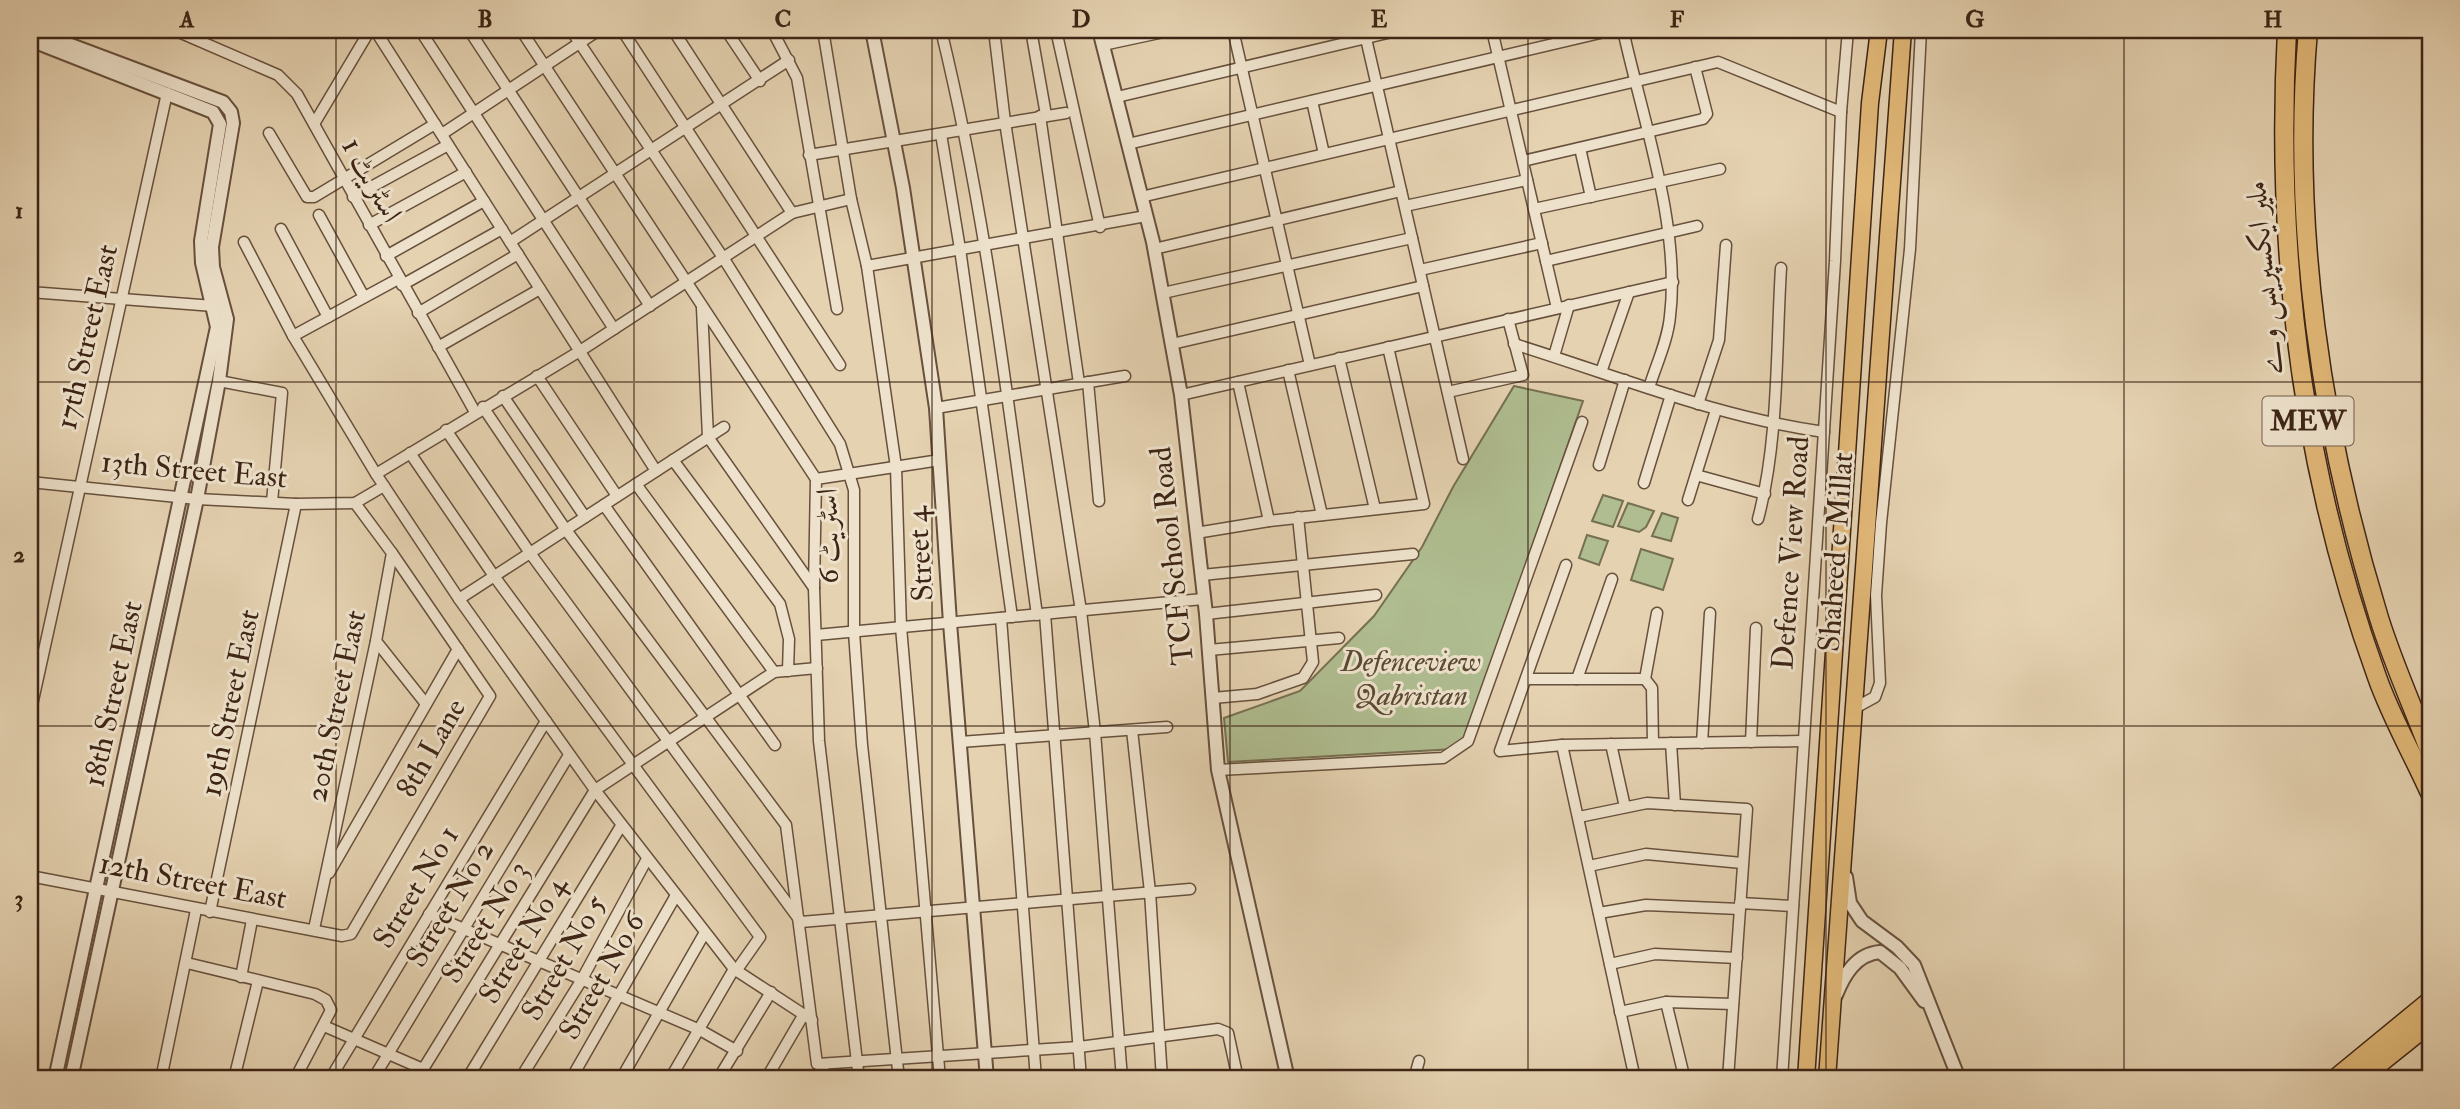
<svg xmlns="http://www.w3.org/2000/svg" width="2460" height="1109" font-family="'IM FELL Double Pica',Amiri,serif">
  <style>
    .green { fill: #afbd90; stroke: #767052; stroke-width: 2 }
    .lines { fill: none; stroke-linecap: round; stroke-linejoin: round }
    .minor-casing { stroke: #67503c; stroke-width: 13 }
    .tertiary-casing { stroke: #67503c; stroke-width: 16 }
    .primary-casing { stroke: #3d2415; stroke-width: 19 }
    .motorway-casing { stroke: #3d2415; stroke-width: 21 }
    .minor { stroke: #eee2cc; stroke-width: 10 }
    .tertiary { stroke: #eee2cc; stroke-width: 12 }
    .primary { stroke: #e2b978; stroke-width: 16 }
    .motorway { stroke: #e2b978; stroke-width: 18 }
    .grid { fill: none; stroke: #3d2415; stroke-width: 2; stroke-opacity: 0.55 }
    .labels { text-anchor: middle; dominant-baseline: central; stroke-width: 6; stroke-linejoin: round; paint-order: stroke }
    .shield { fill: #eee2cc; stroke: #725d4c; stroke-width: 2 }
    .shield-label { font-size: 28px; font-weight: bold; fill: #3d2415 }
    .street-label { font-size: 30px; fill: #3d2415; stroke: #eee2cc }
    .park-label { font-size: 30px; font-style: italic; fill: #5a4a34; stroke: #eee2cc }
    .neatline { fill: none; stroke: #3d2415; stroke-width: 2.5 }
    .grid-label { font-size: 23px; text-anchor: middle; font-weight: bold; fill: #3d2415 }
  </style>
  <rect width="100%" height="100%" fill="#e5d2b1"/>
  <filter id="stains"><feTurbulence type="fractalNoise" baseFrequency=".00286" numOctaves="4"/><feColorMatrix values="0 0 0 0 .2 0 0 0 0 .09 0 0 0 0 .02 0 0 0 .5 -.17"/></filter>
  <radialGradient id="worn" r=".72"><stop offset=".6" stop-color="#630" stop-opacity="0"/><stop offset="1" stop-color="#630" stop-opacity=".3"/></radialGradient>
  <!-- green -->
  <g class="green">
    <path d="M1514 386 1583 401 1465 740 1455 749 1228 762 1224 718 1300 691 1374 616 1422 547 1453 487Z"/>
    <path d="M1603 495 1623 501 1613 527 1592 521Z"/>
    <path d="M1628 503 1654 511 1646 527 1639 532 1618 526Z"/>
    <path d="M1662 513 1678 518 1671 541 1652 536Z"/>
    <path d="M1587 535 1608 541 1599 565 1579 558Z"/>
    <path d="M1641 549 1673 559 1663 590 1631 580Z"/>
  </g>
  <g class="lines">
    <defs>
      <g id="minor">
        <path d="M174 30 278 75 297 94 475 412"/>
        <path d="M375 30 656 471"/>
        <path d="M420 30 614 329"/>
        <path d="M469 30 650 306"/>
        <path d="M521 30 816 479 814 588 819 741 859 1079"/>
        <path d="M571 30 724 259 840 444 854 490V632L862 745 899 1079"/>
        <path d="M622 30 840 365"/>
        <path d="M673 30 792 213"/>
        <path d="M726 30 760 81"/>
        <path d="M772 30 797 78 837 309"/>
        <path d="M823 30 851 199 867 266 896 467 901 627 940 1079"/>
        <path d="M941 30C988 222 1010 419 1037 615"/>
        <path d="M994 30 1005 122 1081 611 1095 732 1122 1079"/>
        <path d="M1031 30 1046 115"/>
        <path d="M1056 30 1100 227"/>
        <path d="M1233 30 1310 365"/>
        <path d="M1364 30 1463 459"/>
        <path d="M1492 30 1557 308"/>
        <path d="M1623 30C1642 117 1681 227 1670 316 1668 340 1656 365 1649 388"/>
        <path d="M1103 45 1173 30"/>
        <path d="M1117 97 1400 30"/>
        <path d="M1312 101 1324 154"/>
        <path d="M1040 116 1079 383"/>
        <path d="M314 124 370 30"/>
        <path d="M269 133 307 197H314L435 124"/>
        <path d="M442 134 599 30"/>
        <path d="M941 134 960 249 1012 617"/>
        <path d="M1128 144 1613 30"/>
        <path d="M1580 148 1591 197"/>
        <path d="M809 155 1066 113"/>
        <path d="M1523 161 1703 119 1707 114 1695 67"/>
        <path d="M353 197 448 145"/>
        <path d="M1141 197 1718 62 1841 112"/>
        <path d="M1405 206 1527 180"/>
        <path d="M1534 209 1720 169"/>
        <path d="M319 215 364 297"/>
        <path d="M369 225 466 172"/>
        <path d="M281 229 328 317"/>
        <path d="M244 242 293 336 376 474 459 599 595 790 734 969 812 1020"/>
        <path d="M510 242 789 60"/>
        <path d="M1154 249 1401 191"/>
        <path d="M386 256 484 201"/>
        <path d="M1546 261 1697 226"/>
        <path d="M867 266 1146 216"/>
        <path d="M1420 270 1542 243"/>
        <path d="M402 285 502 229"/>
        <path d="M30 292 214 306"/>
        <path d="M1163 293 1412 238"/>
        <path d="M702 308 708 437 814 588"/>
        <path d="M418 313 518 254"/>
        <path d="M293 336 398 279"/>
        <path d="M1172 344 1423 286"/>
        <path d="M1514 344C1617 376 1717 417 1824 432"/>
        <path d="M438 347 540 289"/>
        <path d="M1554 356 1569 305"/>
        <path d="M1339 358 1375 509"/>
        <path d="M1288 370 1322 515"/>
        <path d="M1601 372 1629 292"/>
        <path d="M537 376 617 496"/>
        <path d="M219 381 282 393 272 502"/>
        <path d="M1088 382 1099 501"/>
        <path d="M1238 382 1269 521"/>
        <path d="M1448 392 1523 375 1508 319"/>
        <path d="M1181 395 1673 282"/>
        <path d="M503 396 585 517"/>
        <path d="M1698 404 1719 340 1726 245"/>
        <path d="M483 407 566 530 786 825 817 1064 1079 1047 1218 1029 1228 1033 1238 1079"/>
        <path d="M936 408 1125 376"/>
        <path d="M446 430 530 553 801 922 1190 889"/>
        <path d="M410 453 494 576 760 937 736 971"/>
        <path d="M673 460 780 604 789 639 788 671"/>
        <path d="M1599 465 1625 380"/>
        <path d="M376 474 580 351 792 213 851 199"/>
        <path d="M1696 475 1765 494"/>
        <path d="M816 479 940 460"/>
        <path d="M30 482 197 499 296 504 355 503 384 486"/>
        <path d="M1644 483 1671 395"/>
        <path d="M636 484 774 672"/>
        <path d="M1688 500 1716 410"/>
        <path d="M604 505 775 745"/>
        <path d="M1758 519C1779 441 1776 348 1781 268"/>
        <path d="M1196 533 1269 521 1424 504 1388 347"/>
        <path d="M1566 565 1500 751 1562 745 1635 1079"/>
        <path d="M1202 575 1413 554"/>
        <path d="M459 599 724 427"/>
        <path d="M1045 614 1081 1079"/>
        <path d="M1206 614 1376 595"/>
        <path d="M1001 618 1036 1079"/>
        <path d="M816 635 1203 599"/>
        <path d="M376 641 426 704"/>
        <path d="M1209 650 1339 638"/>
        <path d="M1526 679H1645"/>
        <path d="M1577 679 1612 579"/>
        <path d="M1213 698 1257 694 1303 678 1313 662 1298 517"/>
        <path d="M1853 709 1875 697 1880 683 1876 595 1881 523 1910 249 1921 30"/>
        <path d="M30 714 167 93"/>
        <path d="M1132 730 1150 892 1162 1079"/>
        <path d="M960 742 1167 727"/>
        <path d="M1751 742 1756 628"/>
        <path d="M1653 743 1652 688 1645 679 1657 613"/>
        <path d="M1671 743 1675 805"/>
        <path d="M1702 743 1710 613"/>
        <path d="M1611 744 1625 807"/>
        <path d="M1562 745 1802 741"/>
        <path d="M1218 770 1443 758 1468 741 1582 422"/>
        <path d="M1579 817 1647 803 1747 809 1728 1079"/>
        <path d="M1589 866 1646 854 1742 863"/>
        <path d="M329 873 458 649"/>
        <path d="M30 876 342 936 351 934 490 696 392 553"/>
        <path d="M1740 903 1793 906"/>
        <path d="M210 912 296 504"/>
        <path d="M1599 913 1646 905 1740 909"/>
        <path d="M429 914 700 1030 737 1051"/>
        <path d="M314 929 376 641 392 553 355 503"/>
        <path d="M187 963 315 994 326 1000 331 1010 295 1079"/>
        <path d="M1610 964 1655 954 1737 958"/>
        <path d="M241 977 252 920"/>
        <path d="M1666 1002 1684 1076"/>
        <path d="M1620 1012 1666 1002 1733 1004"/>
        <path d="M324 1026 423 1069"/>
        <path d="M823 1064 824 1079"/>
        <path d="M161 1079 196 910"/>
        <path d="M234 1079 258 981"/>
        <path d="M330 1079 546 721"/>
        <path d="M373 1079 569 755"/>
        <path d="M417 1079 595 790 774 672 817 668"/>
        <path d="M467 1079 621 826"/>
        <path d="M520 1079 581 981 647 859"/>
        <path d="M571 1079 675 897"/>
        <path d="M621 1079 704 934"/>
        <path d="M670 1079 734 969"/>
        <path d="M718 1079 771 992"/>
        <path d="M766 1079 804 1014"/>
        <path d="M1414 1079 1419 1061"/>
        <path d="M1782 1079 1835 261 1841 112 1848 30"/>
      </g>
      <g id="tertiary">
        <path d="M31 30 223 102 231 112 233 123 212 247 213 267 227 319 219 381 197 499 71 1079"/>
        <path d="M872 30 903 188 936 408 950 623 987 1079"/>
        <path d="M1099 30 1153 242 1181 395 1206 614 1218 770 1288 1079"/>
        <path d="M30 40 213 112 220 124 201 241 202 263 217 327 55 1079"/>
        <path d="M1846 877 1850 903 1862 921 1897 947 1914 965 1959 1079"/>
        <path d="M1836 995C1844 975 1856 954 1880 952L1900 968 1924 1001"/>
      </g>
      <g id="primary">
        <path d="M1806 1079 1870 103 1879 30"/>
        <path d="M1827 1079 1903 30"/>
      </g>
      <g id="motorway">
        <path d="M2287 30C2275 252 2301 467 2377 677 2391 717 2413 755 2430 793"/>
        <path d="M2308 30C2291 225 2321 430 2379 618 2393 663 2413 707 2430 752"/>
        <path d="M2335 1079 2430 1001"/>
        <path d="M2360 1079 2430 1023"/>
      </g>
    </defs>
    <!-- minor casing -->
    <use href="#minor" class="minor-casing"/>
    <!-- tertiary casing -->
    <use href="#tertiary" class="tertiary-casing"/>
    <!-- primary casing -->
    <use href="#primary" class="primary-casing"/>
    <!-- motorway casing -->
    <use href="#motorway" class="motorway-casing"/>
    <!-- minor -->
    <use href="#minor" class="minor"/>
    <!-- tertiary -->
    <use href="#tertiary" class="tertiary"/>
    <!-- primary -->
    <use href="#primary" class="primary"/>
    <!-- motorway -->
    <use href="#motorway" class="motorway"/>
  </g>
  <!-- grid -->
  <path class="grid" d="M336 30V1079M634 30V1079M932 30V1079M1230 30V1079M1528 30V1079M1826 30V1079M2124 30V1079M30 382H2430M30 726H2430"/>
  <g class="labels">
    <!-- shield labels -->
    <rect class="shield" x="2262.5" y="396.5" width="91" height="49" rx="5"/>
    <g class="shield-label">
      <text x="2308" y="421">MEW</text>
    </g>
    <!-- street labels -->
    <g class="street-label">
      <text transform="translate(372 180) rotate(61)">اسٹریٹ 1</text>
      <text transform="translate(2264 278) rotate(-95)">ملیر ایکسپریس وے</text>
      <text transform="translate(87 337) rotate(-77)">17th Street East</text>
      <text transform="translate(194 470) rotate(5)">13th Street East</text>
      <text transform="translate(828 536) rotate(-91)">اسٹریٹ 6</text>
      <text transform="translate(1836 552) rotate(-86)">Shaheed e Millat</text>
      <text transform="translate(1791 553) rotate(-86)">Defence View Road</text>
      <text transform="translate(920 554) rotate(-94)">Street 4</text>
      <text transform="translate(1172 556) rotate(-96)">TCF School Road</text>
      <text transform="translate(113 694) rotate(-78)">18th Street East</text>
      <text transform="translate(230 703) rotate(-78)">19th Street East</text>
      <text transform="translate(336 706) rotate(-78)">20th Street East</text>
      <text transform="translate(431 748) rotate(-60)">8th Lane</text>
      <text transform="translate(193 881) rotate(11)">12th Street East</text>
      <text transform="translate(416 887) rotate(-59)">Street No 1</text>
      <text transform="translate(450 904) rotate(-59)">Street No 2</text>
      <text transform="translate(485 922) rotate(-58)">Street No 3</text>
      <text transform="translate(523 940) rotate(-59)">Street No 4</text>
      <text transform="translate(564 958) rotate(-60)">Street No 5</text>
      <text transform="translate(602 976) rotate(-60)">Street No 6</text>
    </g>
    <!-- park labels -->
    <g class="park-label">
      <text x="1411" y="661">Defenceview<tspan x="1411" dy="34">Qabristan</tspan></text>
    </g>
  </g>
  <!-- margin -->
  <rect width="2460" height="1109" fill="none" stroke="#e5d2b1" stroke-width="77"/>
  <rect x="38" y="38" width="2384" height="1032" class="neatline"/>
  <g class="grid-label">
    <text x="187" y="27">A</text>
    <text x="485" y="27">B</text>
    <text x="783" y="27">C</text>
    <text x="1081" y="27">D</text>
    <text x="1379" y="27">E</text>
    <text x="1677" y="27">F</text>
    <text x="1975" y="27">G</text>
    <text x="2273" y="27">H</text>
    <text x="19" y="218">1</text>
    <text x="19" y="562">2</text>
    <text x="19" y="906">3</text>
  </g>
  <rect width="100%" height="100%" filter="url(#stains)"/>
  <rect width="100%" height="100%" fill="url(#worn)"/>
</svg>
